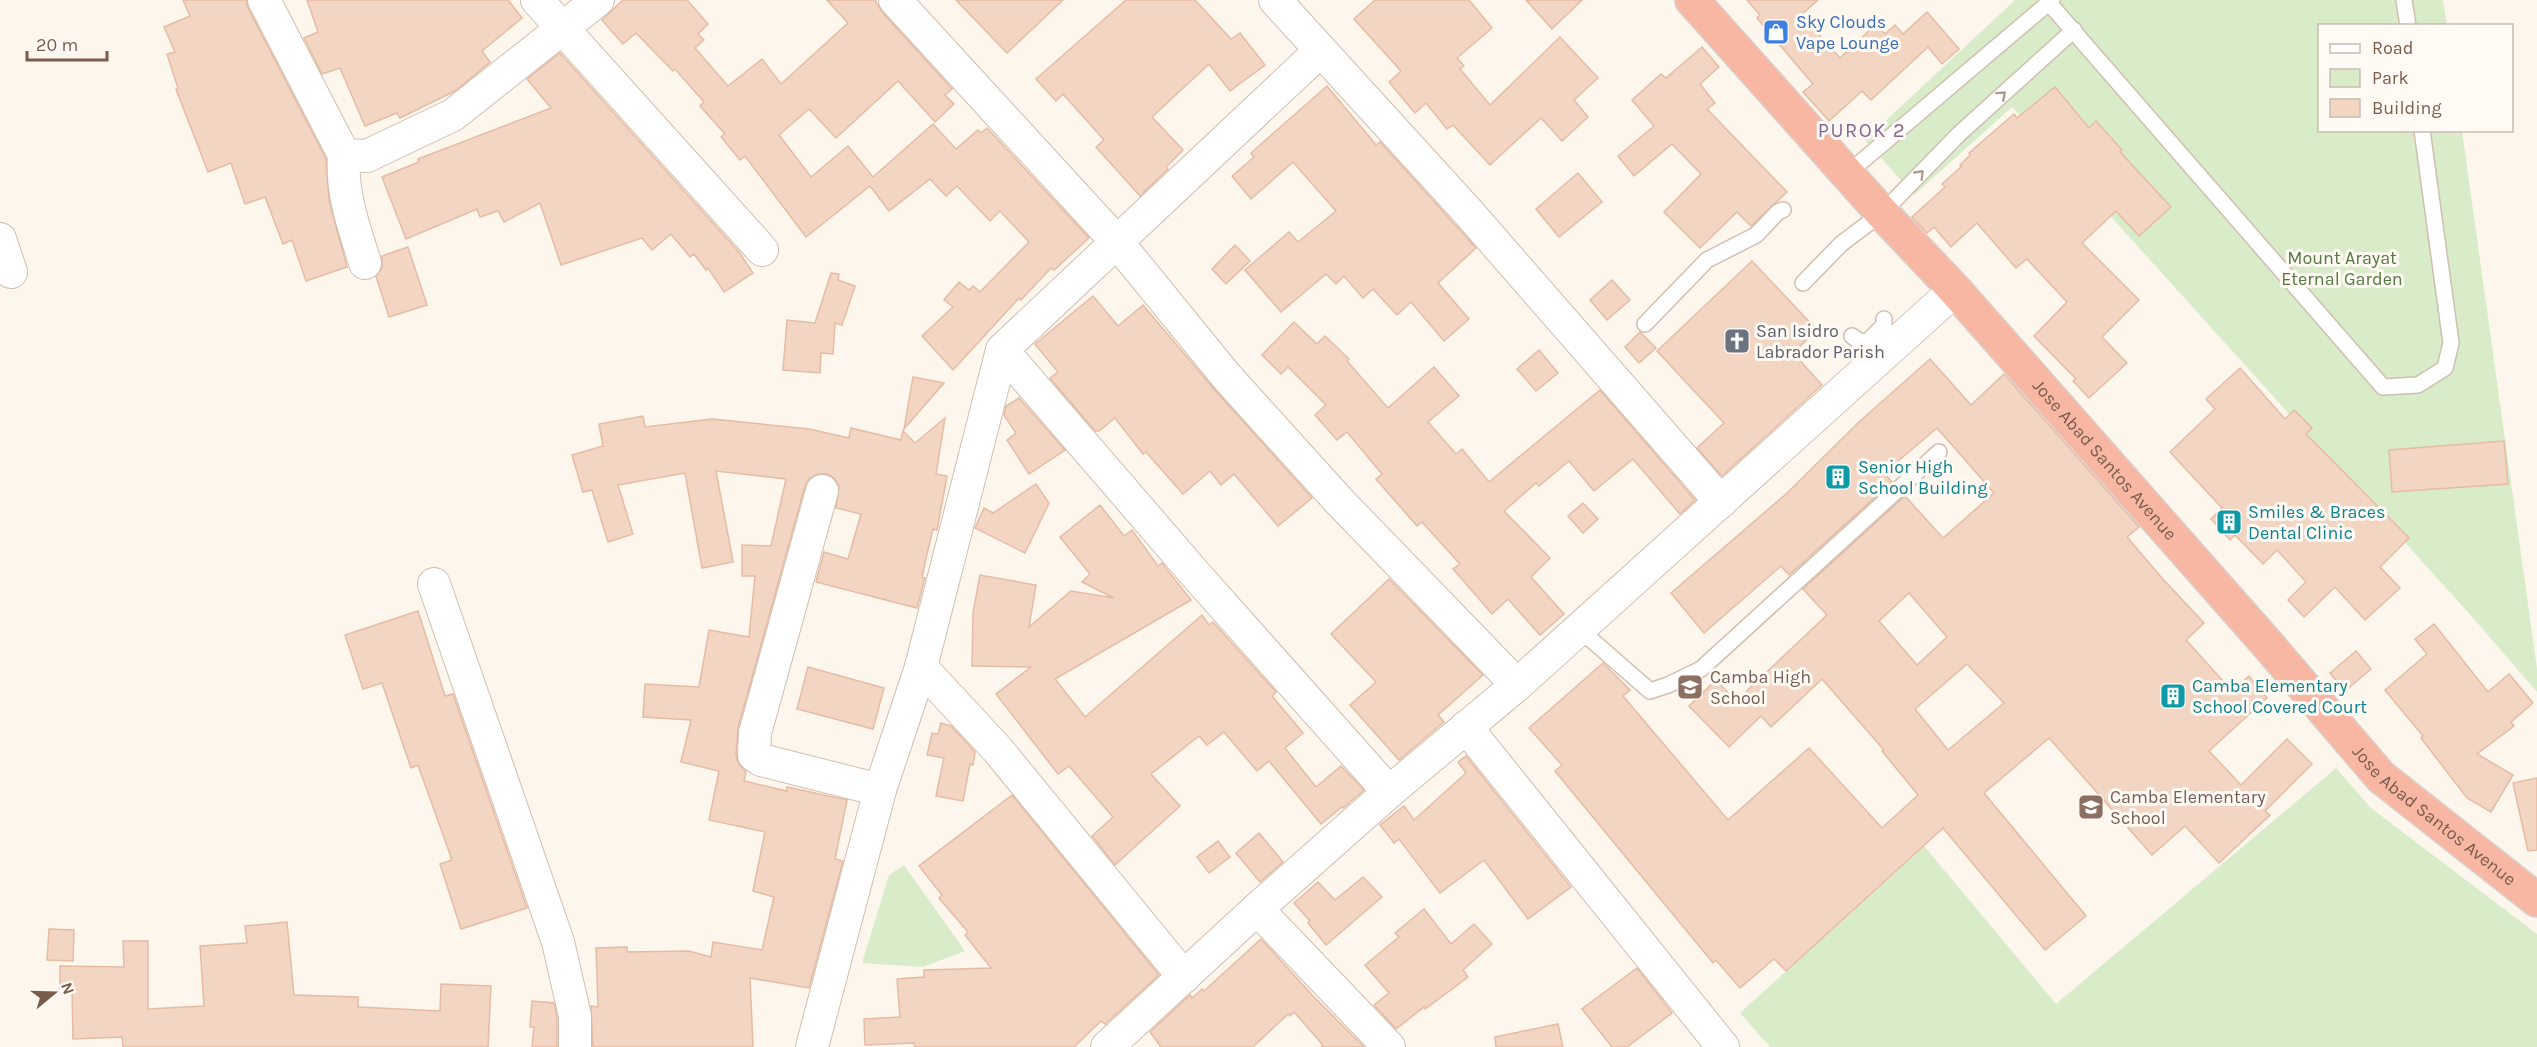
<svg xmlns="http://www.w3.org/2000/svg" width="2537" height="1047" font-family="Karla,sans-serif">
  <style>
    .green { fill: #d8ecc9 }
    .building { fill: #f3d5c3; stroke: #e6bba3; stroke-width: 1.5; fill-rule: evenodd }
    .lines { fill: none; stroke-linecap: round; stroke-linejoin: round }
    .lane-casing { stroke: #d1beb0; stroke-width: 18 }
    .street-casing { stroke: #d1beb0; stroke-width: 34 }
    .highway-casing { stroke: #dad1cd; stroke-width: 36 }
    .lane { stroke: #fff; stroke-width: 15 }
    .street { stroke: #fff; stroke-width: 32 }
    .highway { stroke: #f7b7a3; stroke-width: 33 }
    .oneway { stroke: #af9d94 }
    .labels { text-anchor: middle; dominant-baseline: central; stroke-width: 6; stroke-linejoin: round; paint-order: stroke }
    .shop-label { font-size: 18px; fill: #366cbe; stroke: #fffaf3; text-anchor: start }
    .park-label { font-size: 18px; fill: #537a41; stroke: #fffaf3 }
    .worship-label { font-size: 18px; fill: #5b616d; stroke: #fffaf3; text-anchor: start }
    .street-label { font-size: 18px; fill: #7a5c4d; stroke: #fffaf3 }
    .culture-label { font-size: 18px; fill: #0d838f; stroke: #fffaf3; text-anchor: start }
    .education-label { font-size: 18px; fill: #785e54; stroke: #fffaf3; text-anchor: start }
    .neighbourhood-label { font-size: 20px; letter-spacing: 1.5px; fill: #846695; stroke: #fffaf3 }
  </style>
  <rect width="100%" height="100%" fill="#fdf6ec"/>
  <!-- green -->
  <g class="green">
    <path d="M2015 0H2443L2447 25 2320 26V130L2462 131 2537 669V692L2474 619 2012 107 1914 195 1865 140Z"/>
    <path d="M2336 768 2371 808 2537 934V1047H1770L1740 1013 1924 846 2056 1004Z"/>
    <path d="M904 865 965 951 923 967 862 963 889 875Z"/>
  </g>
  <!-- building -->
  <g class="building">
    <path d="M183 0H246L248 8 326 159 329 200 347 267 306 281 292 240 283 244 265 197 245 204 231 163 208 172 176 89 178 88 167 54 175 52 164 27 190 16Z"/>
    <path d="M307 0H508L522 18 482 51 490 62 455 91 400 118 397 113 365 126 340 68 322 74 304 38 318 32Z"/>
    <path d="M623 0H687L708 24 698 34 704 40 695 48 728 86 762 59 781 84 848 23 827 0H875L882 12 952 89 945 95 954 104 935 122 898 81 836 138 809 109 779 135 811 177 848 146 873 177 933 124 956 149 978 130 981 133 987 128 1089 238 1054 270 1051 268 1021 300 1019 298 953 370 922 336 953 307 944 300 959 282 969 290 973 286 980 292 1029 242 1000 211 990 221 957 186 946 196 930 179 889 211 870 186 806 237 745 156 740 160 721 137 725 134 700 106 704 102 675 69 673 71 636 33 623 44 602 20Z"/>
    <path d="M956 0H1063L1007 53Z"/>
    <path d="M1126 0H1195L1231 39 1240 33 1265 65 1230 91 1209 64 1152 117 1183 150 1166 167 1168 169 1140 196 1096 147 1104 140 1063 94 1056 101 1036 79Z"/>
    <path d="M1375 0H1469L1492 28 1457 58 1464 66 1460 69 1490 105 1560 37 1598 78 1574 100 1588 117 1562 141 1541 118 1490 165 1453 125 1447 129 1426 103 1415 113 1389 82 1401 71 1354 19Z"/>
    <path d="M1526 0H1582L1552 29Z"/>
    <path d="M1747 0H1818L1801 15 1840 58 1876 24 1885 34 1895 25 1903 34 1927 12 1959 49 1942 64 1928 47 1871 100 1862 91 1829 121 1803 92 1813 84 1757 18 1760 15Z"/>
    <path d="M1702 47 1719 67 1700 84 1715 103 1707 109 1787 192 1751 226 1737 212 1700 248 1664 212 1701 174 1672 144 1634 176 1618 156 1654 126 1632 100 1661 74 1666 78Z"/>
    <path d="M560 53 739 252 753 273 724 292 708 268 706 270 694 254 690 257 671 234 652 250 642 238 561 265 540 203 504 222 498 211 480 217 477 209 406 239 382 177 419 162 418 159 551 108 527 79Z"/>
    <path d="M1327 86 1376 145 1380 142 1476 248 1438 283 1469 319 1444 341 1411 302 1397 315 1373 289 1363 298 1344 276 1336 284 1326 274 1281 312 1245 270 1289 232 1298 242 1336 211 1293 162 1251 199 1232 176 1254 157 1251 153Z"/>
    <path d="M2055 87 2089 128 2096 121 2122 150 2120 152 2171 207 2139 236 2116 211 2082 243 2139 300 2102 337 2127 363 2089 398 2073 381 2076 379 2034 336 2067 302 2027 259 2016 268 1977 223 1951 247 1934 227 1927 233 1912 217 1945 187 1942 184 1962 166 1960 165 1970 155 1969 153 2014 114 2017 118Z"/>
    <path d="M1578 173 1602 202 1559 237 1536 209Z"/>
    <path d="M1235 245 1250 261 1226 284 1212 269Z"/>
    <path d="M408 247 427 305 389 317 376 276 382 268V256Z"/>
    <path d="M1752 261 1817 330 1793 353 1822 385 1722 476 1697 448 1724 423 1657 351Z"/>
    <path d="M831 273 839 274 838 280 855 286 842 325 835 323 833 354 821 353 820 373 783 370 787 320 815 323Z"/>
    <path d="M1612 280 1630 300 1607 320 1590 300Z"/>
    <path d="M1093 296 1118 326 1143 305 1214 389 1312 498 1278 526 1234 474 1221 485 1210 471 1183 494 1146 452 1143 454 1115 418 1099 431H1095L1050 378 1058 372 1035 344Z"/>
    <path d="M1294 322 1317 344 1325 336 1349 359 1347 361 1388 408 1434 367 1459 396 1428 422 1456 454 1462 449 1489 482 1600 390 1695 500 1680 514 1633 459 1594 491 1569 461 1539 486 1536 483 1504 511 1550 558 1531 577 1564 614 1540 635 1508 599 1492 614 1453 569 1460 564 1422 522 1417 526 1376 479 1382 474 1347 432 1337 440 1315 415 1326 405 1288 367 1281 374 1262 355Z"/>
    <path d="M1640 332 1656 348 1639 363 1625 347Z"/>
    <path d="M1539 350 1558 373 1536 391 1517 369Z"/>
    <path d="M1930 359 1971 405 2004 374 2139 527 2127 537 2161 577 2204 623 2186 640 2232 691 2249 676 2267 698 2209 751 2241 785 2287 739 2312 764 2265 811 2270 815 2219 863 2185 826 2152 855 2049 738 1984 793 2086 916 2045 950 1943 828 1786 971 1774 959 1740 988 1716 960 1713 963 1555 771 1562 765 1529 728 1603 663 1630 690 1623 696 1728 820 1809 748 1882 828 1918 795 1882 751 1884 750 1822 679 1771 727 1761 716 1729 747 1689 706 1716 680 1736 701 1827 615 1803 589 1905 496 1943 538 1994 493 1937 428 1884 473 1892 482 1789 575 1781 566 1704 633 1671 593 1786 494 1859 422ZM1909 593 1947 637 1917 665 1879 621ZM1967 664 2004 703 1948 750 1915 709Z"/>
    <path d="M2240 368 2285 419 2294 410 2312 428 2306 434 2409 538 2380 567 2400 588 2365 620 2335 587 2304 617 2288 600 2306 582 2277 550 2263 564 2235 535 2230 540 2211 519 2222 508 2170 452 2215 409 2206 399Z"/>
    <path d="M913 377 944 383 904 429Z"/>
    <path d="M1019 398 1065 450 1029 474 1007 440 1016 433 1004 415 1006 406Z"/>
    <path d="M643 416 645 427 712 419 809 429 849 438 851 428 901 440 903 431 915 443 945 418 936 474 947 476 937 530 933 529 926 558 922 577 925 578 917 608 816 582 824 552 848 559 861 514 836 508 839 486 834 478 827 474H817L809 479 805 486 738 728 736 755 738 763 746 772 744 781 787 791V787L847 800 835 859 843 861 809 988 750 978 753 1047H593L591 1006 598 1007 596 948 627 947V952L689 951 711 957 713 942 762 950 774 897 753 891 765 832 709 820 719 771 681 762 691 720 643 717 645 684 699 687 709 630 749 637 755 576H742V545L771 546 786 479 716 471 733 562 702 568 685 473 618 485 633 534 608 542 592 490 583 492 572 455 603 446 599 424Z"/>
    <path d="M2504 441 2508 484 2392 492 2389 450Z"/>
    <path d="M1036 484 1049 503 1025 553 975 528 984 508 993 513Z"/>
    <path d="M1583 503 1598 519 1583 533 1568 516Z"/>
    <path d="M1100 505 1124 536 1132 530 1158 566 1162 563 1191 600 1055 679 1085 717 1202 615 1209 625 1213 622 1276 692 1272 696 1303 733 1285 748 1316 787 1341 766 1364 790 1343 808 1342 807 1321 824 1269 761 1257 771 1224 732 1207 745 1199 736 1151 774 1180 806 1115 865 1092 836 1113 817 1069 766 1058 774 996 694 1031 667 972 666 973 613 980 575 1036 585 1029 627 1071 591 1114 598 1082 582 1090 574 1060 537Z"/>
    <path d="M1389 579 1483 675 1438 715 1444 722 1399 760 1350 705 1376 682 1331 634Z"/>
    <path d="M418 611 445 696 453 694 527 908 461 929 440 864 452 860 418 765 411 768 382 683 363 689 345 635Z"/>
    <path d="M2434 624 2488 692 2509 674 2533 703 2511 722 2514 726 2477 754 2513 775 2491 812 2467 798 2421 738 2423 736 2385 690 2427 654 2415 639Z"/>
    <path d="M2356 651 2371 669 2345 691 2330 673Z"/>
    <path d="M808 667 884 688 873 729 797 709Z"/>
    <path d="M941 723 951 726 975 752 973 765 970 764 963 801 936 796 944 758 927 755 932 733 938 734Z"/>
    <path d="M1466 756 1571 887 1528 919 1484 860 1440 893 1399 839 1394 843 1380 825 1404 806 1414 820 1466 773 1458 762Z"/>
    <path d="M2537 778V850L2528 851 2513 783Z"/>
    <path d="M1012 795 1159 975 1105 1024 1101 1021 1074 1047H915L914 1043 865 1045 864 1019 900 1017 897 979 924 977V970L991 968 965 935 968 932 939 898 942 895 919 866Z"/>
    <path d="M1259 833 1283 862 1260 882 1236 853Z"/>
    <path d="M1218 841 1230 857 1209 873 1197 857Z"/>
    <path d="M1363 877 1382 897 1326 945 1308 923 1310 921 1294 903 1318 882 1335 900Z"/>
    <path d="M1424 909 1451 944 1474 924 1492 944 1463 970 1468 977 1425 1009 1424 1007 1396 1029 1374 1005 1389 993 1365 965 1399 937 1395 933Z"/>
    <path d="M287 922 294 995 358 997V1007L440 1011 441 984 491 986 488 1047H123L122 1037 73 1039 72 992H60V966L124 967 123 941H148V1009L204 1006 200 946 247 943 245 926Z"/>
    <path d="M49 929 74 930 73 961 47 960Z"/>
    <path d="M1261 939 1314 997 1364 1047H1321L1323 1045 1294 1012 1290 1016 1288 1014 1253 1047H1161L1150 1032 1190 995 1192 998 1202 989 1204 991Z"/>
    <path d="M1637 968 1672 1013 1627 1047H1612L1582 1009Z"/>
    <path d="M532 1001 554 1003 557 1018V1047H532L534 1027H530Z"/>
    <path d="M1558 1024 1563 1047H1496L1495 1037Z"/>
  </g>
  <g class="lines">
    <defs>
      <g id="lane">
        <path d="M2404 0 2408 26"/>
        <path d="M2049 3 2383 387 2418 385 2445 368 2451 343 2422 130"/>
        <path d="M1848 173 2052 0"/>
        <path d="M1803 283 1841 244 1882 213 1959 134 2074 30"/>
        <path d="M1645 324 1707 260 1756 235 1778 212 1783 210"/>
        <path d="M1852 336 1860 342 1868 341 1884 325V319"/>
        <path d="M1578 628 1650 691 1668 685 1701 669 1939 452"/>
      </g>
      <g id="street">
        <path d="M264 0 344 155 367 156 453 115 598 0"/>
        <path d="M537 0 762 250"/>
        <path d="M895 0 1117 242 1227 377 1340 502 1517 685"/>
        <path d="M1275 0 1469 213 1721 502"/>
        <path d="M344 155C341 193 354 227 365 263"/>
        <path d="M0 239 11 272"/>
        <path d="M1002 350 1196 575 1389 792"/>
        <path d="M822 491 755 733 754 755 761 760 880 790"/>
        <path d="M434 584 558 942 575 1016V1047"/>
        <path d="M921 667 997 749 1184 977"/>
        <path d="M1466 727 1723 1047"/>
        <path d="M1257 909 1389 1047"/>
        <path d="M812 1047 880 790 921 667 1002 350 1320 51"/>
        <path d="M1107 1047 1257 909 1389 792 1517 685 1955 290"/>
      </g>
      <g id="highway">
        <path id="s1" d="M1692 0 1882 213 1955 290 2269 646 2381 777 2537 900"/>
      </g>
    </defs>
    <!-- lane casing -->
    <use href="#lane" class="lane-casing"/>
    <!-- street casing -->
    <use href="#street" class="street-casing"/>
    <!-- highway casing -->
    <use href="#highway" class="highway-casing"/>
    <!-- lane -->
    <use href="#lane" class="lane"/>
    <!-- street -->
    <use href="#street" class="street"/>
    <!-- highway -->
    <use href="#highway" class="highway"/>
  </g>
  <!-- one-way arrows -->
  <defs><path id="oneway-chevron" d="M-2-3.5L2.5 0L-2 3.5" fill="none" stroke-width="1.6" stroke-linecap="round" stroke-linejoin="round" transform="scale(1.5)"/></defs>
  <g class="oneway">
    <use href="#oneway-chevron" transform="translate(2002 95) rotate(-42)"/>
    <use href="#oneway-chevron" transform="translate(1920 174) rotate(-46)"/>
  </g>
  <!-- icons -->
  <defs>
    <symbol id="shop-square" viewBox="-11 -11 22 22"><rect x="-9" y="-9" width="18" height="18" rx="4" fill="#3f7fe0" stroke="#fffaf3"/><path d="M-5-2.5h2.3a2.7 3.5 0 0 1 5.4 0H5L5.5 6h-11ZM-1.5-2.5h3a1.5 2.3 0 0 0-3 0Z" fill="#fff"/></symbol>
    <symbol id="church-square" viewBox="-11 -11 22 22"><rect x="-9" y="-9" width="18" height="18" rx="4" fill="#6b7280" stroke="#fffaf3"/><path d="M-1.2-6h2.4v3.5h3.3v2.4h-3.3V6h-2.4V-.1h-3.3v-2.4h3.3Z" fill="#fff"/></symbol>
    <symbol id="building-square" viewBox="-11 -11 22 22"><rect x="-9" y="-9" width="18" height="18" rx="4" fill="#0f9aa8" stroke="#fffaf3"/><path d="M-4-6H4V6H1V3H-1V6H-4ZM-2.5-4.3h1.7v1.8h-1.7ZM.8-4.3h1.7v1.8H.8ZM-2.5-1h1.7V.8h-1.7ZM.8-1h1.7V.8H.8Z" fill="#fff"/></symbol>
    <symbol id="school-square" viewBox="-11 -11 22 22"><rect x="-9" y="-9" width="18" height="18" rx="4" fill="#8d6e63" stroke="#fffaf3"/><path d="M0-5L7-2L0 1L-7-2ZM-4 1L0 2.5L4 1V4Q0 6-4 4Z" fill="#fff"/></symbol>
  </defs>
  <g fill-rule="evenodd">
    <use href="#shop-square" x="1761" y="17" width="30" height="30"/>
    <use href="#church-square" x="1722" y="326" width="30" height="30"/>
    <use href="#building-square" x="1823" y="462" width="30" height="30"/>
    <use href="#building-square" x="2214" y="507" width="30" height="30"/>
    <use href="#school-square" x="1675" y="672" width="30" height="30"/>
    <use href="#building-square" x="2158" y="681" width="30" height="30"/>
    <use href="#school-square" x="2076" y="792" width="30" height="30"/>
  </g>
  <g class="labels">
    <!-- shop labels -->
    <g class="shop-label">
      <text x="1796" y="22">Sky Clouds<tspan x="1796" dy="21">Vape Lounge</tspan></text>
    </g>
    <!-- park labels -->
    <g class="park-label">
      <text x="2342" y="258">Mount Arayat<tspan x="2342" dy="21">Eternal Garden</tspan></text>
    </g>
    <!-- worship labels -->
    <g class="worship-label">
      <text x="1756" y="331">San Isidro<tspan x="1756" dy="21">Labrador Parish</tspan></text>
    </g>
    <!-- street labels -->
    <g class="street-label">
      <text stroke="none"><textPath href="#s1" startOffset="618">Jose Abad Santos Avenue</textPath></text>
      <text stroke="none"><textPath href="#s1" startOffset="1104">Jose Abad Santos Avenue</textPath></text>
    </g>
    <!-- culture labels -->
    <g class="culture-label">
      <text x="1858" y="467">Senior High<tspan x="1858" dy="21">School Building</tspan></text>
      <text x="2248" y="512">Smiles &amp; Braces<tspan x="2248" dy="21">Dental Clinic</tspan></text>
      <text x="2192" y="686">Camba Elementary<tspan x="2192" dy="21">School Covered Court</tspan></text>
    </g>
    <!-- education labels -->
    <g class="education-label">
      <text x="1710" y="677">Camba High<tspan x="1710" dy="21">School</tspan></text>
      <text x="2110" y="797">Camba Elementary<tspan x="2110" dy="21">School</tspan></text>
    </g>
    <!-- neighbourhood labels -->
    <g class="neighbourhood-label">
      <text x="1862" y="130">PUROK 2</text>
    </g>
  </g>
  <!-- legend -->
  <rect x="2318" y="24" width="195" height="108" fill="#fffaf3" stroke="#cabbb1" stroke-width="1.5"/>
  <rect x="2330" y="44" width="30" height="9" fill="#ffffff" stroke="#cabbb1" stroke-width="1.5"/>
  <text x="2372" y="54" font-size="18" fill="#7a5c4d">Road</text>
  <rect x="2330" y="69" width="30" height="18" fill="#d8ecc9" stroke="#cabbb1" stroke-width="1.5"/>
  <text x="2372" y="84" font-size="18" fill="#7a5c4d">Park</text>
  <rect x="2330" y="99" width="30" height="18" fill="#f3d5c3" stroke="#cabbb1" stroke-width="1.5"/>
  <text x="2372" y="114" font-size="18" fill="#7a5c4d">Building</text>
  <!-- north arrow -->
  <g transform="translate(54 993) rotate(71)" stroke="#fffaf3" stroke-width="4.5" paint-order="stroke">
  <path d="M0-4.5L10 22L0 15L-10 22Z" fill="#7a5c4d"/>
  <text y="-9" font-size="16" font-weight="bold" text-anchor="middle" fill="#7a5c4d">N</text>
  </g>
  <!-- scale -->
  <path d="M27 51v9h80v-9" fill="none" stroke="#7a5c4d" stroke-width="3"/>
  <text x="36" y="51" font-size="18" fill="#7a5c4d" stroke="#fffaf3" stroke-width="4.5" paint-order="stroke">20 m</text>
</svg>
